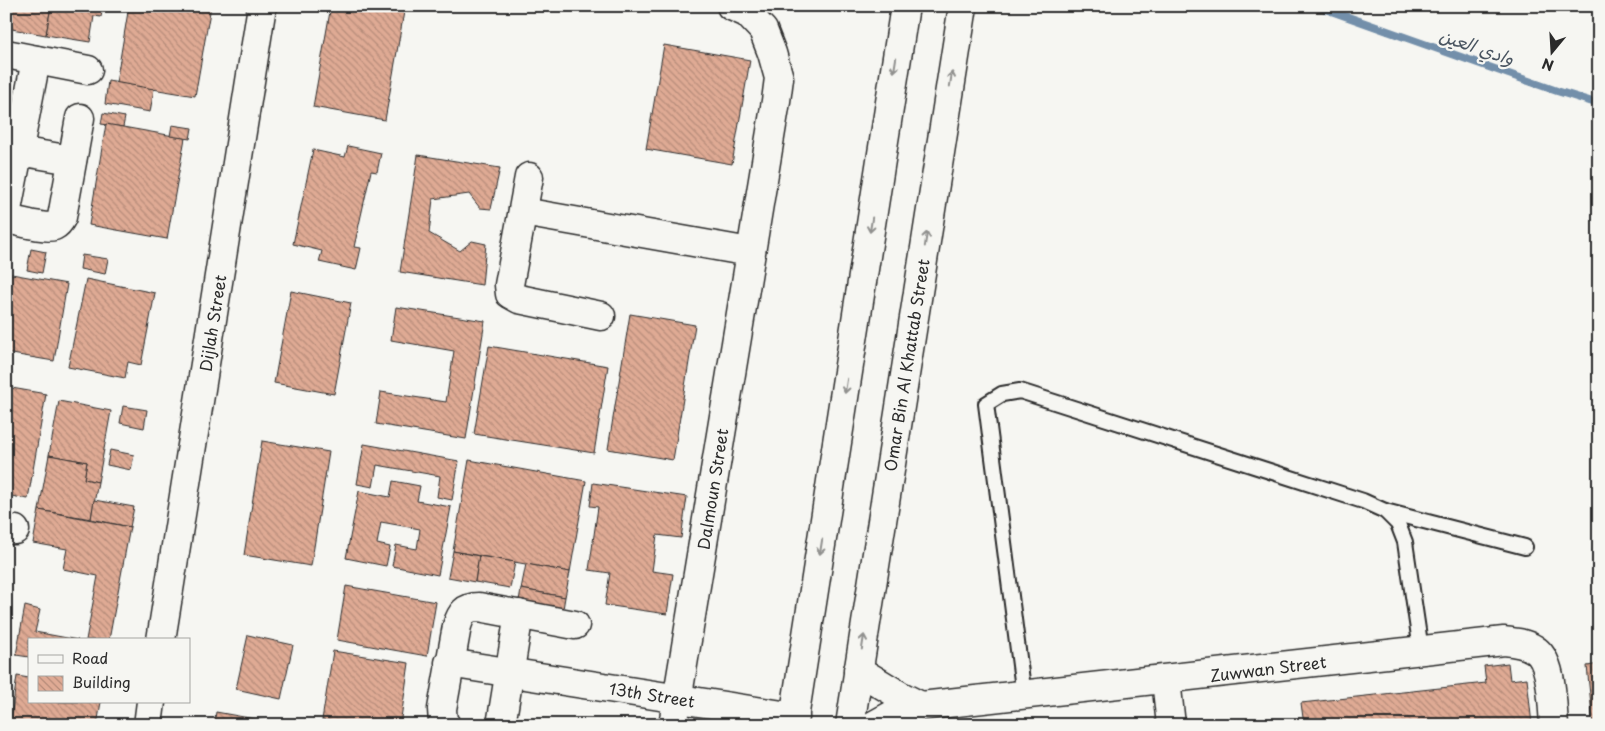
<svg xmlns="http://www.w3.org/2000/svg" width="1605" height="731" font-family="'Playpen Sans','Playpen Sans Arabic',sans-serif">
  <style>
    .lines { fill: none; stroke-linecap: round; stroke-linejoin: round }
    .stream { stroke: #738faa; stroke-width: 8 }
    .building { fill: url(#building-back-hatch); stroke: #2b2b2b }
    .lane-casing { stroke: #2b2b2b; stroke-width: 18 }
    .street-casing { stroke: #2b2b2b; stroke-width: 31 }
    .primary-casing { stroke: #2b2b2b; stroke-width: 31 }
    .lane { stroke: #f6f6f2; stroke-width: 14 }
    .street { stroke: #f6f6f2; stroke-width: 28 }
    .primary { stroke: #f6f6f2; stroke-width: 28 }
    .oneway { stroke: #90908e }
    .labels { text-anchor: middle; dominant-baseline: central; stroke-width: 4.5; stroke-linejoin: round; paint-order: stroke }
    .street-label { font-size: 16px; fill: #2b2b2b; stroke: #f6f6f2 }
    .water-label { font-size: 18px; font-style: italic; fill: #495460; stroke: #f6f6f2 }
  </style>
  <defs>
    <pattern id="building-back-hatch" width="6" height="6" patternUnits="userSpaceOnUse" patternTransform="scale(1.25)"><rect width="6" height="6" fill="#dfaa94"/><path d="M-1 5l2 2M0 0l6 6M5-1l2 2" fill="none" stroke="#b58b79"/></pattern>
  </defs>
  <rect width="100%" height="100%" fill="#f6f6f2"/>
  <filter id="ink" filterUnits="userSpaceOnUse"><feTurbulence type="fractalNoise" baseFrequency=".02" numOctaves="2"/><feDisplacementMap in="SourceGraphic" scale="10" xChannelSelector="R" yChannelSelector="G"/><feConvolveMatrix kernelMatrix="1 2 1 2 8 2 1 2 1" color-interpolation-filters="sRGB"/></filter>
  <g filter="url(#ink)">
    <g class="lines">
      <!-- stream -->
      <path class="stream" d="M1317 6 1557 91 1599 104"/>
    </g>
    <!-- building -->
    <g class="building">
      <path d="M6 6H51L46 35 6 28Z"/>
      <path d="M51 6H103L101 17 94 16 90 42 46 35Z"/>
      <path d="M129 6H211L195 96 116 83Z"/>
      <path d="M331 6H405L385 120 313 107Z"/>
      <path d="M664 45 750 60 732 164 646 149Z"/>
      <path d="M108 81 154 89 150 112 105 104Z"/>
      <path d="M103 113 125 117 123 127 101 124Z"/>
      <path d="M106 124 185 138 167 239 89 225Z"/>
      <path d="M172 125 192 128 190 139 170 136Z"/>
      <path d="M348 146 381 153 377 172 371 171 354 247 361 248 356 270 319 262 322 251 293 244 313 150 345 157Z"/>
      <path d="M418 155 500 168 491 209 480 208 469 194 433 199 429 233 460 251 472 241 486 244 482 285 400 272Z"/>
      <path d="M31 249 46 252 42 273 27 270Z"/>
      <path d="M82 255 108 259 105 274 80 269Z"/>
      <path d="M6 273 67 284 54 361 6 353Z"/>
      <path d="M86 279 155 293 141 365 128 362 125 378 68 367Z"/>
      <path d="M291 291 351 303 334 394 274 383Z"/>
      <path d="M396 307 485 321 466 439 376 424 381 392 446 402 454 351 391 340Z"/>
      <path d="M630 314 695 325 673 460 608 449Z"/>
      <path d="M489 346 608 366 594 453 474 434Z"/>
      <path d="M6 387 46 394 28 499 6 495Z"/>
      <path d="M59 401 111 411 98 482 84 479 87 462 49 455Z"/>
      <path d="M123 406 147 410 144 428 120 423Z"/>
      <path d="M262 441 329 452 311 566 244 555Z"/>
      <path d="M364 444 459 461 452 500 437 497 440 476 377 465 373 487 357 484Z"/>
      <path d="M110 450 134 455 131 470 107 465Z"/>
      <path d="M49 455 87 462 84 479 98 482 91 519 39 510Z"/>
      <path d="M469 460 586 481 570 572 453 551Z"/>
      <path d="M393 481 420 486 417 501 451 507 438 575 392 566 396 545 417 549 420 529 381 522 377 544 390 547 386 566 346 558 359 491 390 497Z"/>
      <path d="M593 483 687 497 681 538 657 535 652 571 673 574 667 614 605 605 610 573 589 570 598 507 590 506Z"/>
      <path d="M94 500 134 507 130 527 91 519Z"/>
      <path d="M39 510 130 527 109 640H86L98 576 63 569 67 549 33 543Z"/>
      <path d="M453 551 479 556 475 582 448 577Z"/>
      <path d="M479 556 515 562 510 588 475 582Z"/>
      <path d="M526 564 570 572 565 597 521 589Z"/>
      <path d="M346 586 436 602 427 656 337 640Z"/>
      <path d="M521 589 565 597 561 621 517 613Z"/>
      <path d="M25 606 40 610 35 632 78 640H29V657L16 655Z"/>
      <path d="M248 635 293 645 281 699 236 689Z"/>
      <path d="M333 651 409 663 400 725H351L322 720Z"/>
      <path d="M1508 663 1510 680 1527 678 1532 725H1304L1301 703 1486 683 1484 666Z"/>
      <path d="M1599 664V723L1593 724 1587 666Z"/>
      <path d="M17 676 29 678V702H101L97 725H10Z"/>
      <path d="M216 712 288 725H214Z"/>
      <path d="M322 720 351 725H322Z"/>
    </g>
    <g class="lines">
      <defs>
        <g id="lane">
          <path d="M1385 511 1525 547"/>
          <path d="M1024 696 986 404 1002 394 1020 391 1363 501 1385 511 1398 524 1405 542 1421 650"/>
        </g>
        <g id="street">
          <path d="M6 54 88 70"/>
          <path d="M6 149 72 160"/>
          <path d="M529 177 509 285 510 294 519 299 601 316"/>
          <path d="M523 212 750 252"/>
          <path d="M6 215 36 60"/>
          <path d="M6 219C18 221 44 229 54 226 58 224 60 221 62 217L80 118"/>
          <path d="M6 529 15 530"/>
          <path d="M161 640 262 6"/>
          <path d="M449 663 795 717"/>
          <path d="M858 670 899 695 921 706"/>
          <path d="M1166 680 1171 725"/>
          <path d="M148 725 151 702"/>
          <path d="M446 725 443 723 442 709 457 626C461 613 465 607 479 607L575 625"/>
          <path d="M501 725 519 614"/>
          <path d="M673 725 776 101 779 78 772 53 763 30 747 13 731 6"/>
          <path d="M874 725 894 714 921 706 1504 641C1514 642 1525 643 1534 649 1553 660 1552 704 1554 725"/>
        </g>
        <g id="primary">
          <path d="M793 725 905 6"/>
          <path d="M850 725 963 6"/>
        </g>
      </defs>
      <!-- lane casing -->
      <use href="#lane" class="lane-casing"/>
      <!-- street casing -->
      <use href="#street" class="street-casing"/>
      <!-- primary casing -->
      <use href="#primary" class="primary-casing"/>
      <!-- lane -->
      <use href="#lane" class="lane"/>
      <!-- street -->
      <use href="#street" class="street"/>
      <!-- primary -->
      <use href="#primary" class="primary"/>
    </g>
    <!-- one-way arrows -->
    <defs><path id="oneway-shaft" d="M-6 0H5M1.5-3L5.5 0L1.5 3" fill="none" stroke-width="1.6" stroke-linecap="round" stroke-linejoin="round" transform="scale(1.25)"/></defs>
    <g class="oneway">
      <use href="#oneway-shaft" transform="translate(895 65) rotate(99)"/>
      <use href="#oneway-shaft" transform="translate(951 79) rotate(-81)"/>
      <use href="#oneway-shaft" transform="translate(871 225) rotate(99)"/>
      <use href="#oneway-shaft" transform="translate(926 239) rotate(-81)"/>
      <use href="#oneway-shaft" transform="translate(846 386) rotate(99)"/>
      <use href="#oneway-shaft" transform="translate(821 547) rotate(99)"/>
      <use href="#oneway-shaft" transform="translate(863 642) rotate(-81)"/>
    </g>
  </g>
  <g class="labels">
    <!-- street labels -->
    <g class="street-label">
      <text transform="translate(212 323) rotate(-81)">Dijlah Street</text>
      <text transform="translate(906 365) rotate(-81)">Omar Bin Al Khattab Street</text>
      <text transform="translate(712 489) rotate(-81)">Dalmoun Street</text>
      <text transform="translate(1268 668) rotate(-7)">Zuwwan Street</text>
      <text transform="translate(652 694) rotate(9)">13th Street</text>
    </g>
    <!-- water labels -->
    <g class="water-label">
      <text transform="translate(1477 46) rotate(19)">وادي العين</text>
    </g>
  </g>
  <!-- margin -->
  <rect width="1605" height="731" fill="none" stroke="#f6f6f2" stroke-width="25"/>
  <rect x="12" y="12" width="1580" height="706" fill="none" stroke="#2b2b2b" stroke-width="2" filter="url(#ink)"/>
  <!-- legend -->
  <rect x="28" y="638" width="162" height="65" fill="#f6f6f2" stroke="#a5a5a2"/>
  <rect x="38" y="655" width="25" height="8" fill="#f6f6f2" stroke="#a5a5a2"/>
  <text x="72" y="664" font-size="15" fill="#2b2b2b">Road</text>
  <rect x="38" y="676" width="25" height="15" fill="url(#building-back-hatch)" stroke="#a5a5a2"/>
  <text x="72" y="688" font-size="15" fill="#2b2b2b">Building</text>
  <!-- north arrow -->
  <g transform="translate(1552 52) rotate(198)" stroke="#f6f6f2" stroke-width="4" paint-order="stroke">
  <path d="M0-4L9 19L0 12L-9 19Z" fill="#2b2b2b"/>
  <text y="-8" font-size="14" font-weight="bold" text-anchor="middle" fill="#2b2b2b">N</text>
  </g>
</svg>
